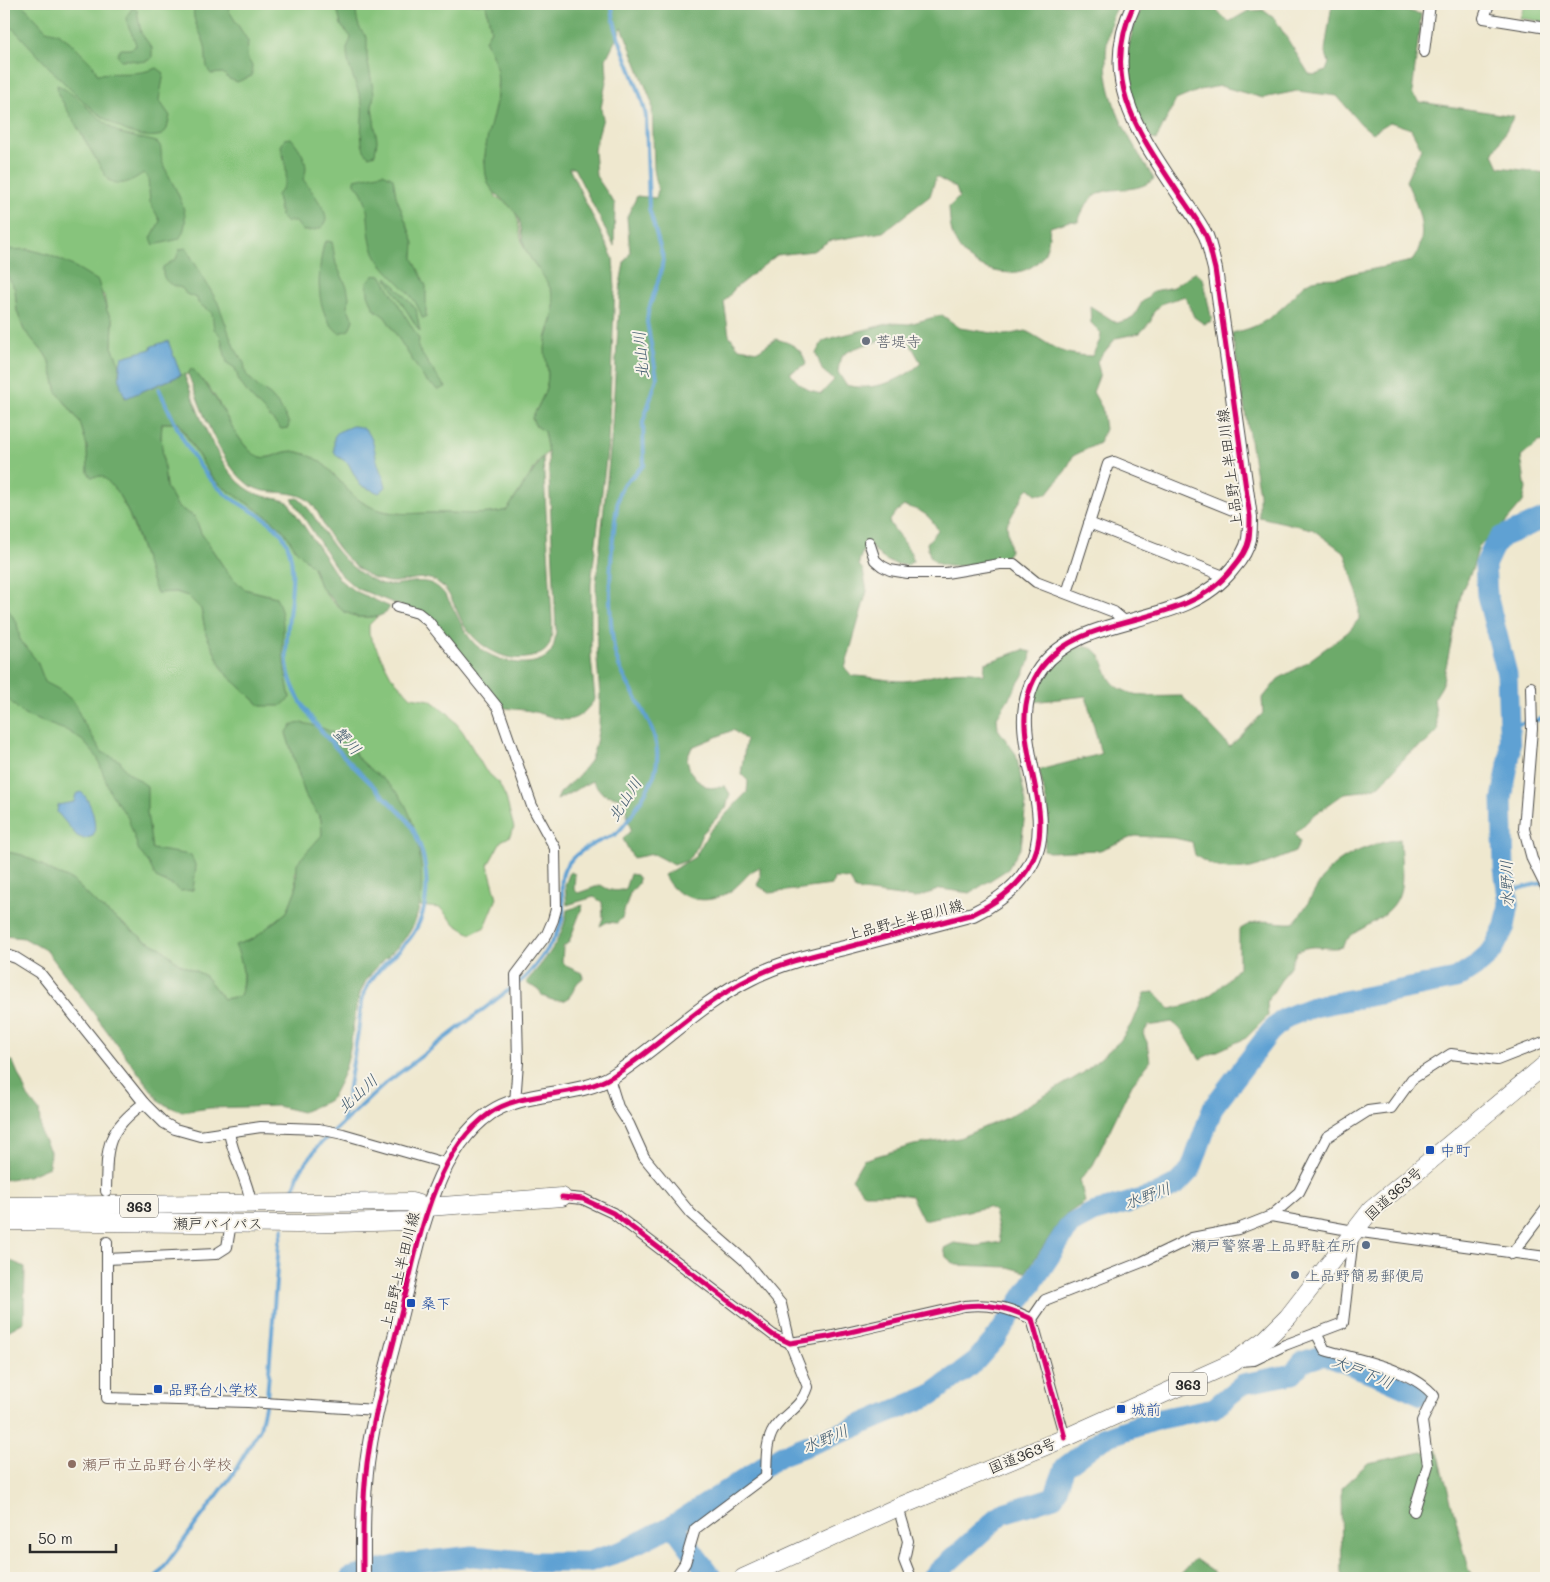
<svg xmlns="http://www.w3.org/2000/svg" width="1550" height="1582" font-family="Mali,'Klee One',sans-serif">
  <style>
    .green { fill: #87c47b; stroke: #597853 }
    .forest { fill: #6daa6b; stroke: #4c6a4b; fill-rule: evenodd }
    .water { fill: #5fa1d3; stroke: #45667f }
    .lines { fill: none; stroke-linecap: round; stroke-linejoin: round }
    .stream { stroke: #5fa1d3; stroke-width: 4 }
    .river { stroke: #5fa1d3; stroke-width: 21 }
    .minor-casing { stroke: #484744; stroke-width: 12 }
    .tertiary-casing { stroke: #484744; stroke-width: 16 }
    .trunk-casing { stroke: #484744; stroke-width: 19 }
    .minor { stroke: #fff; stroke-width: 10 }
    .tertiary { stroke: #fff; stroke-width: 14 }
    .trunk { stroke: #fff; stroke-width: 18 }
    .cycleway-casing { stroke: #f7f3e8; stroke-width: 8 }
    .cycleway { stroke: #d6006c; stroke-width: 5 }
    .worship-dot { fill: #6b7280; stroke: #f7f3e8; stroke-width: 2 }
    .transit-dot { fill: #1a4fb4; stroke: #f7f3e8; stroke-width: 2 }
    .service-dot { fill: #5c6f8a; stroke: #f7f3e8; stroke-width: 2 }
    .education-dot { fill: #8d6e63; stroke: #f7f3e8; stroke-width: 2 }
    .labels { text-anchor: middle; dominant-baseline: central; stroke-width: 4; stroke-linejoin: round; paint-order: stroke }
    .shield { fill: #f7f3e8; stroke: #686764; stroke-width: 1 }
    .shield-label { font-size: 14px; font-weight: bold; fill: #2b2b2b }
    .worship-label { font-size: 15px; fill: #5b616d; stroke: #f7f3e8; text-anchor: start }
    .street-label { font-size: 15px; fill: #2b2b2b; stroke: #f7f3e8 }
    .transit-label { font-size: 15px; fill: #164399; stroke: #f7f3e8; text-anchor: start }
    .service-label { font-size: 15px; fill: #4e5e75; stroke: #f7f3e8; text-anchor: end }
    .education-label { font-size: 15px; fill: #785e54; stroke: #f7f3e8; text-anchor: start }
    .water-label { font-size: 16px; font-style: italic; fill: #405a6e; stroke: #f7f3e8 }
  </style>
  <rect width="100%" height="100%" fill="#f7f3e8"/>
  <filter id="ink" filterUnits="userSpaceOnUse"><feTurbulence type="fractalNoise" baseFrequency=".02" numOctaves="2"/><feDisplacementMap in="SourceGraphic" scale="10" xChannelSelector="R" yChannelSelector="G"/><feConvolveMatrix kernelMatrix="1 2 1 2 8 2 1 2 1" color-interpolation-filters="sRGB"/></filter>
  <filter id="wash" filterUnits="userSpaceOnUse"><feTurbulence type="fractalNoise" baseFrequency=".0096" numOctaves="4" result="noise"/><feDisplacementMap in="SourceGraphic" scale="20" xChannelSelector="R" yChannelSelector="G"/><feGaussianBlur stdDeviation="1.12" result="paint"/><feColorMatrix in="noise" values="0 0 0 0 0 0 0 0 0 0 0 0 0 0 0 0 0 1.4 0 .05"/><feComposite in="paint" operator="in"/></filter>
  <g filter="url(#wash)">
    <rect width="100%" height="100%" fill="#efe8cf"/>
    <!-- green -->
    <g class="green">
      <path d="M4 4H486L491 30 485 40 493 54 498 74 496 106 484 160 496 197C526 212 514 223 524 247 531 263 547 275 552 292 559 314 549 322 546 340 545 352 547 363 548 375 548 390 539 404 532 418L535 425 544 431 548 452 541 458 507 510C485 516 465 513 443 513 413 512 389 519 362 502 336 485 333 461 298 452 279 447 267 469 248 449 234 434 225 412 214 395 208 385 199 377 191 369L188 374 126 398 119 373V365L112 347 113 320 107 311 104 295 64 262 49 255 28 249 12 251 4 247Z"/>
      <path d="M1525 4H1546V22L1520 18Z"/>
      <path d="M4 270 15 289 17 311 24 330 45 354 50 363 57 392 80 422 87 446 88 472 102 476 113 484 129 514 157 593 176 592 188 596 201 609 206 634 224 672 261 706 290 698 284 672 276 597 244 589 227 572 201 533 195 517 178 507 166 487 161 437 162 423H178L211 476 223 487 271 519 284 531 296 550 313 567 320 586 331 600 343 611 357 617H377L369 625V634L391 676 411 697 430 700 449 714 463 732 485 770 499 783 506 798 514 828 509 837 501 841 488 865 497 898 485 927 471 934 456 925 440 908 419 906 421 866 417 845 370 769 357 757 353 748 286 733 306 797 321 819 322 835 295 872 296 889 287 912 253 939 236 945C243 963 245 976 240 996L224 999 204 975 180 964 161 948 145 940 99 906 72 880 50 871 41 864 22 855 7 852 4 848Z"/>
    </g>
    <!-- forest -->
    <g class="forest">
      <path d="M4 4H22L46 30 58 33 70 42 93 65 97 74C119 72 136 76 157 68L164 73 159 100 170 116 167 129 162 135C109 150 40 52 4 20Z"/>
      <path d="M196 4H228L229 11 248 41 247 57 252 66V76L237 82 229 79 223 73 211 74C204 66 207 56 205 46 202 33 188 17 196 4Z"/>
      <path d="M336 4H355C357 17 356 28 367 37V57L374 94 372 107 377 140 375 154 369 156C356 147 364 118 362 104 358 85 346 67 347 48 348 44 351 41 351 37L341 25Z"/>
      <path d="M486 4H1117C1090 76 1117 119 1154 179 1126 202 1096 171 1078 222L1070 221 1050 227C1049 236 1048 250 1042 257 1023 284 976 273 959 248 950 234 950 223 949 207L959 197 956 188 936 177 930 196 883 232 829 241 813 251 777 255 735 288 724 302 729 335 739 348 758 351 776 339C791 343 803 348 806 364L790 373C798 384 807 391 821 394L834 380 822 370 816 353 823 341 832 338 891 323 909 324 942 315 960 328 1005 335 1026 331C1054 346 1057 355 1092 356L1100 340 1101 333 1091 323 1090 306 1117 323 1133 318 1142 302 1154 291 1173 287 1195 272 1203 279 1212 321 1204 324 1194 317 1185 296 1161 304 1153 313 1151 321 1140 333 1116 338 1097 361 1100 374 1093 392 1102 408 1105 429 1099 443 1073 456 1066 470 1047 494H1036L1029 488 1025 492 1007 524 1010 551 1005 558C989 561 946 573 934 561 929 557 928 549 927 543L938 530C929 514 921 510 904 506L896 512 889 522 911 553 913 561 908 565C887 565 879 557 867 541 865 551 859 555 859 565L863 570 867 591 845 668 852 676C869 676 888 681 903 681 931 679 956 665 984 675L985 663 1023 650 1031 652 1030 660 1022 677 997 717 998 729 1016 754 1026 803 1021 847 1008 869 970 893 941 889 915 898 855 890 850 879 834 878 832 885 770 893 757 885 760 878V867C747 873 748 876 739 884 726 897 707 904 689 897 675 892 671 888 664 875L695 857 709 832 747 792 748 781 741 774 746 740 733 730 692 747 687 759 690 771 700 783 710 788 725 786 730 794 726 808 702 834 694 853 686 861 674 865 653 854 633 858 623 839 631 830 624 803 620 798 603 794 592 781 557 800 560 793 577 777 590 761 595 747 599 727 600 696 597 659 596 583 611 442 621 279 624 263 630 253 627 217 637 196 656 198 658 190 654 169 652 103 622 27 606 59 607 77 601 108 603 118 594 150 596 176 615 204 614 246 574 168H569L613 258 615 288 608 442 591 584V658L595 699C570 735 556 714 524 710 516 709 509 709 501 707L431 618 356 588 340 574 292 499 298 498C309 507 314 517 321 528 335 552 352 571 377 582 396 591 418 574 436 586 452 596 459 627 473 642 488 659 525 671 546 657 555 651 555 638 556 629L548 452 544 431 535 425 532 418C539 405 548 390 548 375 548 366 545 358 545 349 546 333 555 321 554 305 553 279 530 265 524 245 521 237 522 227 519 219 511 200 489 197 486 175 478 124 517 95 485 40L491 30ZM895 337 908 340 921 363C902 381 872 392 846 385L838 372C839 367 839 360 842 356 851 347 882 340 895 337Z"/>
      <path d="M1144 4H1215L1217 11 1229 22 1248 11 1263 10 1275 19 1309 74 1316 75 1326 71 1329 63 1325 50 1332 4H1372L1377 10 1408 11 1421 14 1412 94 1420 102 1514 116 1493 154 1499 167 1546 173V441L1539 442 1521 457 1526 489 1523 502 1499 530 1479 546 1472 570 1462 590 1442 686 1434 699 1438 731 1426 743 1409 753 1380 785 1363 791 1345 793 1314 815 1295 834 1300 842 1295 852C1259 867 1230 881 1195 855L1192 842 1174 838 1135 836 1100 850 1049 852 1044 850 1048 808 1039 770 1101 754 1086 696 1032 702C1041 679 1054 651 1081 647 1086 646 1092 648 1096 651 1106 660 1104 680 1121 689 1139 699 1161 696 1182 696L1230 747 1263 713 1262 699 1278 679 1303 665 1348 632 1359 619V599L1345 553 1312 529 1259 517V494L1232 333C1256 328 1268 321 1286 304 1294 297 1298 288 1308 282 1322 275 1336 282 1350 274L1412 261C1431 235 1418 207 1406 181L1421 148 1411 129 1390 122 1372 133 1361 124 1337 96 1297 91 1263 98 1220 86 1200 90 1176 100 1156 140 1152 139C1122 94 1119 52 1144 4Z"/>
      <path d="M132 8 137 10 141 33 152 48V58C142 66 133 58 121 60L117 55 121 49H130L136 46C135 37 128 29 126 18Z"/>
      <path d="M57 85C69 88 102 123 118 132 127 137 155 140 158 143 163 148 160 155 162 161 171 185 197 215 179 239L154 245 151 238 160 221 150 202 148 179 144 173C131 180 124 188 108 180L58 94Z"/>
      <path d="M291 138C301 150 311 165 303 179 315 197 348 231 303 231L296 222 289 221 287 223 281 217 277 195C292 179 285 165 281 146L285 139Z"/>
      <path d="M383 173 393 178 396 196 414 243 413 258 426 286V317L422 318C415 289 384 276 373 250 365 228 373 201 355 184V179Z"/>
      <path d="M327 241 332 242 336 264 347 287 349 297 347 306 353 320 349 330 339 333C313 312 318 271 324 243Z"/>
      <path d="M4 247C14 252 20 248 30 250 54 254 78 268 98 281L107 311 113 320 112 347 120 365 119 373 125 398 184 374C197 408 218 473 251 491 262 498 276 497 288 502L340 580 353 590 390 607 386 613 377 617H357L343 611 320 586 313 567 296 550 284 531 271 519 223 487 211 476 179 423H162L161 437 166 487 178 507 195 517 201 533 227 572 244 589 276 597C286 618 282 629 283 651 284 667 287 682 290 698L281 706H261L224 672 206 634 201 609 188 596 176 592 157 593C141 557 134 501 102 476L91 477 88 472 87 446 80 422 57 392 50 363 45 354 24 330 17 311 15 289 4 270Z"/>
      <path d="M186 248 218 303 234 347 244 363 246 374 257 386 270 395 279 405 289 423 288 428 281 429 249 395 239 381 235 368 227 363 220 335 214 329 212 313 198 303 197 298 186 294 182 288C171 286 161 281 163 267L176 259 180 249Z"/>
      <path d="M381 275 419 339 418 348C427 362 435 375 446 387L438 390 425 380 385 317 374 309 368 294 367 282 373 276Z"/>
      <path d="M387 277 416 309 420 332 386 278Z"/>
      <path d="M192 368C199 377 207 385 213 395 225 412 234 434 248 449 267 469 279 447 298 452 332 460 336 485 362 502 389 519 413 512 443 513 465 513 485 516 507 510L543 457 552 621C552 633 553 648 540 654 512 667 482 650 465 627 456 613 452 591 437 582 422 573 406 583 389 582 383 581 374 578 368 575 350 565 335 546 325 528 321 519 317 509 310 502 297 490 276 494 260 490 224 480 201 406 188 374Z"/>
      <path d="M4 603 17 623 20 640 37 661 45 682 60 690 74 702 82 720 102 752 120 761 125 770 147 786V812L152 849 191 855 196 867 193 890 180 891 174 886 156 878 149 863 139 851 128 818 110 792 97 757 83 741 68 731 24 715 4 695Z"/>
      <path d="M301 723C321 726 337 732 351 747 355 750 355 756 359 759 371 771 388 781 399 795 421 823 429 894 413 926 400 952 371 964 361 991 353 1012 353 1037 348 1058 345 1073 337 1087 330 1100L302 1112 277 1106 210 1108 182 1112 161 1103 47 951 24 938 4 936V848L7 852 22 855 41 864 50 871 72 880 99 906 145 940 161 948 180 964 204 975 224 999 240 996C246 977 243 963 235 945L253 939 287 912 296 889 297 863 322 835 321 819 306 797 286 733 292 725Z"/>
      <path d="M1400 839C1402 886 1410 902 1365 927 1354 933 1347 937 1342 947 1323 951 1317 942 1297 951L1290 966 1267 1002 1268 1016 1246 1038 1200 1059C1190 1045 1185 1031 1172 1022L1148 1026 1143 1034 1147 1042 1150 1062 1132 1084 1093 1165 1080 1180 1085 1202 1063 1217 1026 1272 1008 1267 956 1265 946 1257 944 1248 954 1243 977 1246 1001 1242 994 1211 988 1207 923 1220 911 1196 899 1194H864L852 1179 863 1160 914 1145 959 1138 1008 1117 1083 1073 1120 1041 1134 1020 1145 993 1154 992 1170 1009C1208 1001 1213 995 1239 967V930C1261 915 1270 924 1293 923 1307 909 1313 891 1325 875 1341 854 1374 843 1400 839Z"/>
      <path d="M570 872 575 874 574 889 578 893 601 885C609 891 616 892 625 889L630 874 636 875 639 879 638 884 630 893 622 918 617 923 607 922 600 926 603 918 602 902 594 897 567 905 565 885Z"/>
      <path d="M583 905 569 942 563 947 562 961 568 967 582 973 583 978C573 985 576 989 569 997 564 1003 550 1001 543 996 542 996 540 991 539 990 534 986 530 987 526 982 544 962 564 938 567 910Z"/>
      <path d="M4 1056 13 1062 28 1097 39 1111 41 1134 50 1151 49 1167 28 1176 4 1180Z"/>
      <path d="M4 1258 25 1267 24 1322 4 1333Z"/>
      <path d="M1437 1449 1469 1569 1475 1578H1342L1341 1488 1368 1463Z"/>
      <path d="M1195 1559 1222 1578H1177Z"/>
    </g>
    <!-- water -->
    <g class="water">
      <path d="M168 341 181 375 126 398C118 385 118 371 122 357L151 349 152 346Z"/>
      <path d="M352 426C375 426 373 449 378 464 380 472 385 479 386 487L379 493 360 485 348 463 337 456 334 451V437L338 432Z"/>
      <path d="M81 792C91 800 98 825 93 836L84 839 77 836 57 812 58 805 74 802 76 794Z"/>
    </g>
    <g class="lines">
      <!-- stream -->
      <g class="stream">
        <path d="M159 389C177 428 194 469 228 496 245 509 270 517 283 536 305 570 280 630 288 670 298 723 373 782 409 822 429 855 435 905 410 938 395 957 373 970 364 994 360 1005 360 1020 358 1032 353 1062 348 1092 343 1122"/>
        <path d="M1509 726 1546 718"/>
        <path d="M1508 891 1542 883"/>
        <path d="M291 1199 299 1172 319 1145 386 1083 522 980C536 967 562 933 563 913 564 898 558 882 565 868 574 853 589 846 604 839 608 837 614 836 617 833 628 823 651 786 655 772 668 726 621 690 614 648 606 597 611 544 619 493L623 485 644 465 643 422 657 378 647 322 648 312 661 272 663 258 649 208 646 116C639 79 613 40 612 4"/>
        <path d="M156 1578 233 1474 260 1428 267 1397 279 1243 283 1228"/>
      </g>
      <!-- river -->
      <g class="river">
        <path d="M673 1525 712 1578"/>
        <path d="M350 1578 403 1564 472 1556 535 1562H588L622 1551 673 1525 782 1455 846 1431 931 1395 973 1364 997 1337 1070 1225 1092 1213 1156 1195 1176 1185 1191 1169 1213 1107 1270 1032 1285 1018 1313 1007 1456 979 1476 966 1492 952 1505 926 1509 904 1504 868 1502 799 1510 754 1507 674 1487 595 1485 565 1493 548 1501 537 1546 518"/>
        <path d="M931 1578 1003 1513 1054 1497 1065 1467 1103 1438 1155 1420 1214 1408 1243 1384 1293 1374 1302 1362 1324 1355 1382 1377 1422 1395"/>
      </g>
    </g>
  </g>
  <g filter="url(#ink)">
    <g class="lines">
      <defs>
        <g id="minor">
          <path d="M1489 4 1484 18 1546 28"/>
          <path d="M1424 52 1430 4"/>
          <path d="M1089 523 1226 577"/>
          <path d="M869 542 875 560 882 566 890 570 908 573H946L1000 564H1014L1036 582 1114 612 1127 623"/>
          <path d="M1067 593 1108 464 1114 462 1250 517"/>
          <path d="M397 607 418 613 428 621 498 708 532 806 555 848 556 909 553 920 547 934 516 975 518 1062 515 1103"/>
          <path d="M1531 687 1532 729 1524 829 1532 859 1546 887"/>
          <path d="M4 954 16 958 40 973 144 1103 164 1123 175 1129 200 1136 261 1127 319 1129 343 1134 448 1164"/>
          <path d="M609 1078 618 1107 629 1124 644 1157 691 1214 744 1260 781 1304 790 1343 808 1387C800 1410 785 1412 774 1429 765 1443 767 1460 766 1476L695 1529 685 1563 675 1578"/>
          <path d="M229 1132C233 1158 248 1179 251 1204"/>
          <path d="M106 1191C107 1146 105 1132 144 1103"/>
          <path d="M562 1197 583 1199 613 1213 773 1335 790 1343 828 1337 964 1306C990 1303 1009 1308 1032 1319L1065 1438"/>
          <path d="M1271 1216 1354 1231 1546 1257"/>
          <path d="M107 1242V1398L248 1402 377 1410"/>
          <path d="M1512 1254 1546 1209"/>
          <path d="M107 1259 216 1254 227 1247 231 1223"/>
          <path d="M1032 1319 1045 1300 1142 1262 1192 1238 1238 1229 1271 1216 1299 1192 1327 1137 1368 1111 1391 1108 1412 1079 1451 1054 1497 1060 1546 1041"/>
          <path d="M1316 1333 1325 1350C1358 1360 1413 1369 1434 1396L1422 1421 1428 1465 1414 1511"/>
          <path d="M1239 1361 1254 1360 1285 1345 1343 1323 1353 1237"/>
          <path d="M898 1507 908 1541 904 1560 911 1578"/>
        </g>
        <path id="tertiary" d="M363 1578C363 1536 362 1492 369 1450 375 1408 388 1366 398 1325 416 1257 429 1155 490 1113 523 1090 578 1098 613 1076 660 1046 700 1003 751 978 782 962 815 955 848 947 890 936 931 925 973 914 1111 846 983 749 1041 668 1085 609 1184 631 1232 569 1239 561 1247 550 1249 539 1250 532 1250 524 1250 517L1215 269C1212 258 1210 246 1206 236 1199 222 1190 210 1181 197 1140 135 1098 81 1134 4"/>
        <g id="trunk">
          <path d="M4 1206 412 1202 428 1207 562 1197"/>
          <path d="M4 1221 298 1224 410 1221 428 1207"/>
          <path d="M743 1578 898 1507 1065 1438 1234 1362 1266 1339 1288 1317 1371 1210 1546 1064"/>
        </g>
      </defs>
      <!-- minor casing -->
      <use href="#minor" class="minor-casing"/>
      <!-- tertiary casing -->
      <use href="#tertiary" class="tertiary-casing"/>
      <!-- trunk casing -->
      <use href="#trunk" class="trunk-casing"/>
      <!-- minor -->
      <use href="#minor" class="minor"/>
      <!-- tertiary -->
      <use href="#tertiary" class="tertiary"/>
      <!-- trunk -->
      <use href="#trunk" class="trunk"/>
      <defs>
        <g id="cycleway">
          <path d="M562 1197 583 1199 613 1213 773 1335 790 1343 828 1337 964 1306C990 1303 1009 1308 1032 1319L1065 1438"/>
          <path d="M363 1578C363 1536 362 1492 369 1450 375 1408 388 1366 398 1325 416 1257 429 1155 490 1113 523 1090 578 1098 613 1076 660 1046 700 1003 751 978 782 962 815 955 848 947 890 936 931 925 973 914 1111 846 983 749 1041 668 1085 609 1184 631 1232 569 1239 561 1247 550 1249 539 1250 532 1250 524 1250 517L1215 269C1212 258 1210 246 1206 236 1199 222 1190 210 1181 197 1140 135 1098 81 1134 4"/>
        </g>
      </defs>
      <!-- cycleway casing -->
      <use href="#cycleway" class="cycleway-casing"/>
      <!-- cycleway -->
      <use href="#cycleway" class="cycleway"/>
    </g>
  </g>
  <!-- markers -->
  <circle class="worship-dot" cx="866" cy="341" r="5"/>
  <g class="transit-dot">
    <rect x="1425" y="1145" width="10" height="10" rx="2.5"/>
    <rect x="406" y="1298" width="10" height="10" rx="2.5"/>
    <rect x="153" y="1384" width="10" height="10" rx="2.5"/>
    <rect x="1116" y="1404" width="10" height="10" rx="2.5"/>
  </g>
  <g class="service-dot">
    <circle cx="1366" cy="1245" r="5"/>
    <circle cx="1295" cy="1275" r="5"/>
  </g>
  <circle class="education-dot" cx="72" cy="1464" r="5"/>
  <g class="labels">
    <!-- shield labels -->
    <g class="shield">
      <rect x="120" y="1194.5" width="38" height="23" rx="4"/>
      <rect x="1169" y="1372.5" width="38" height="23" rx="4"/>
    </g>
    <g class="shield-label">
      <text x="139" y="1206">363</text>
      <text x="1188" y="1384">363</text>
    </g>
    <!-- worship labels -->
    <g class="worship-label">
      <text x="876" y="341">菩堤寺</text>
    </g>
    <!-- street labels -->
    <g class="street-label">
      <text transform="translate(1229 468) rotate(-97)">上品野上半田川線</text>
      <text transform="translate(905 919) rotate(-15)">上品野上半田川線</text>
      <text transform="translate(1393 1193) rotate(-42)">国道363号</text>
      <text x="218" y="1223">瀬戸バイパス</text>
      <text transform="translate(399 1270) rotate(-76)">上品野上半田川線</text>
      <text transform="translate(1022 1455) rotate(-22)">国道363号</text>
    </g>
    <!-- transit labels -->
    <g class="transit-label">
      <text x="1440" y="1150">中町</text>
      <text x="421" y="1303">桑下</text>
      <text x="168" y="1389">品野台小学校</text>
      <text x="1131" y="1409">城前</text>
    </g>
    <!-- service labels -->
    <g class="service-label">
      <text x="1356" y="1245">瀬戸警察署上品野駐在所</text>
      <text x="1305" y="1275" text-anchor="start">上品野簡易郵便局</text>
    </g>
    <!-- education labels -->
    <g class="education-label">
      <text x="82" y="1464">瀬戸市立品野台小学校</text>
    </g>
    <!-- water labels -->
    <g class="water-label">
      <text transform="translate(640 355) rotate(-95)">北山川</text>
      <text transform="translate(348 740) rotate(47)">蟹川</text>
      <text transform="translate(624 799) rotate(-57)">北山川</text>
      <text transform="translate(1506 884) rotate(-91)">水野川</text>
      <text transform="translate(357 1093) rotate(-42)">北山川</text>
      <text transform="translate(1147 1195) rotate(-20)">水野川</text>
      <text transform="translate(1363 1371) rotate(22)">大戸下川</text>
      <text transform="translate(825 1438) rotate(-22)">水野川</text>
    </g>
  </g>
  <!-- margin -->
  <rect width="1550" height="1582" fill="none" stroke="#f7f3e8" stroke-width="20"/>
  <!-- scale -->
  <path d="M30 1544v8h86v-8" fill="none" stroke="#2b2b2b" stroke-width="2.5"/>
  <text x="38" y="1544" font-size="15" fill="#2b2b2b" stroke="#f7f3e8" stroke-width="4" paint-order="stroke">50 m</text>
</svg>
